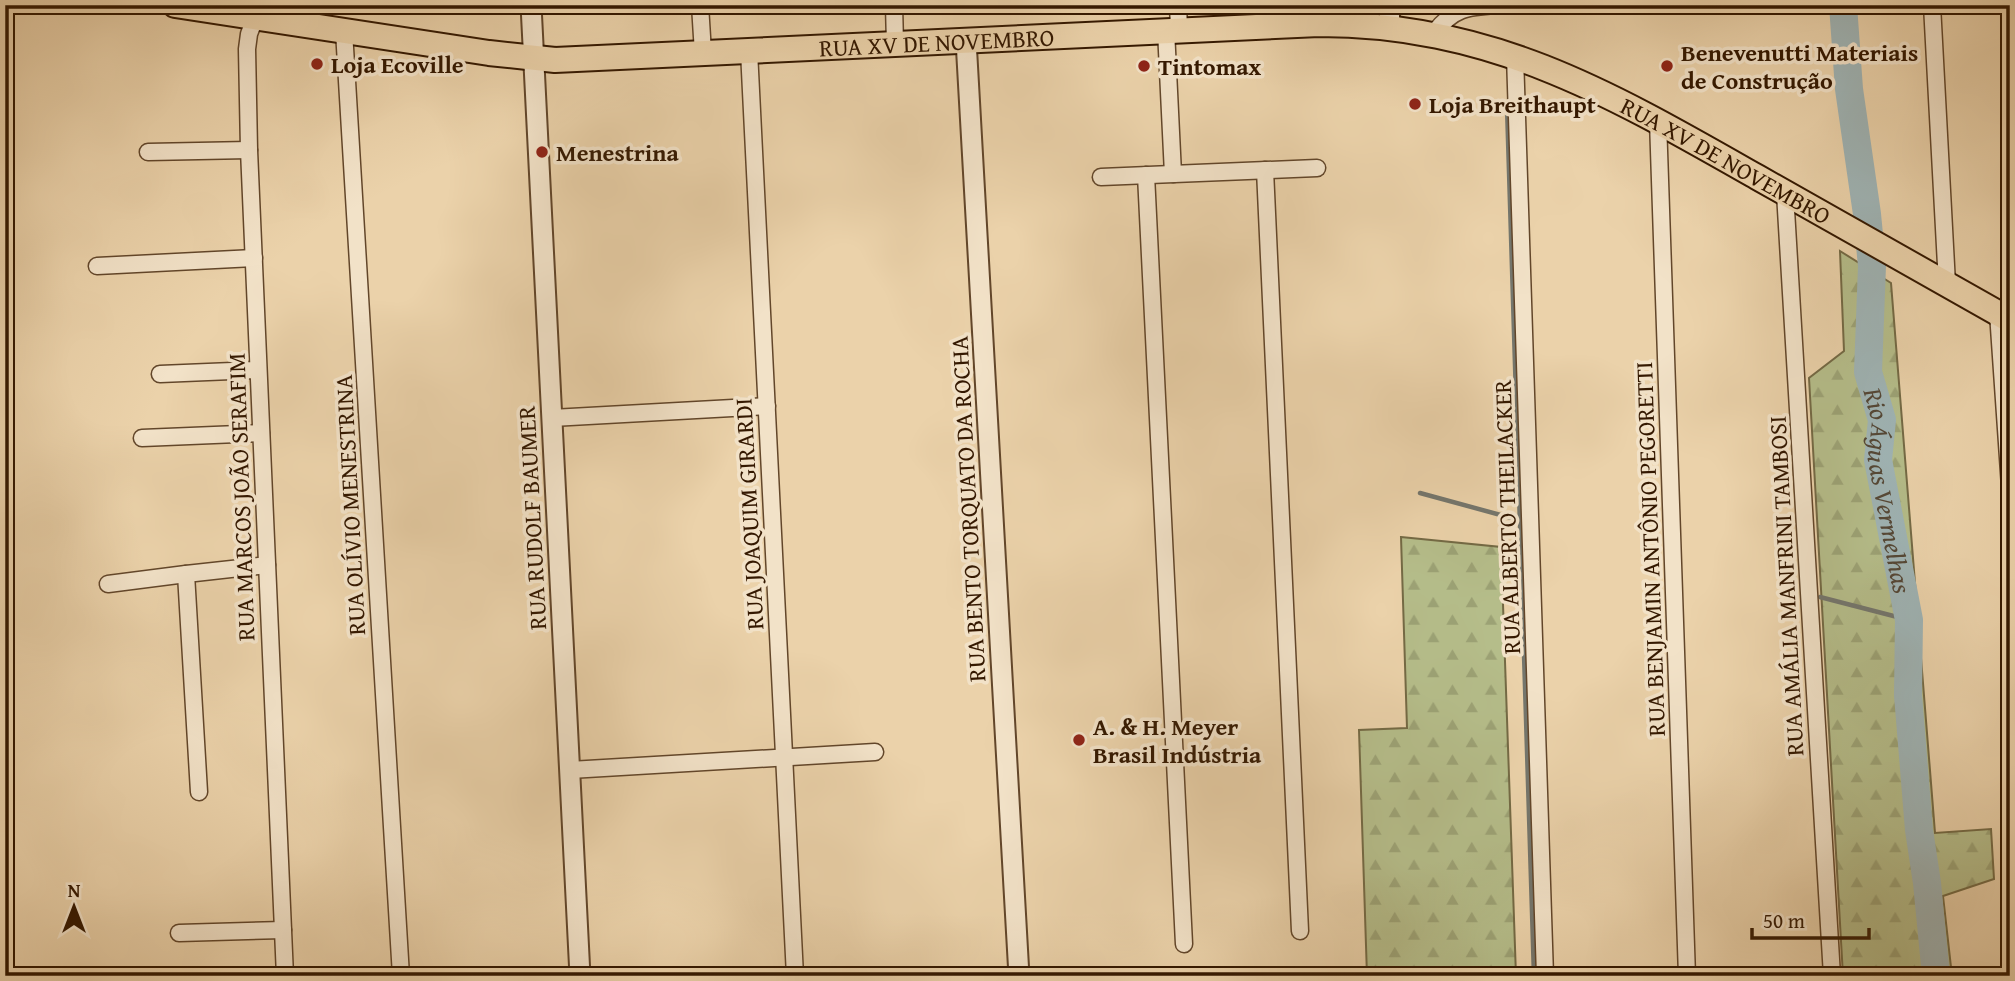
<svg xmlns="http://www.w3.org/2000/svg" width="2015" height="981" font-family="'Gentium Book Plus',serif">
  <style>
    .forest { fill: url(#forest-firs); stroke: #746a45; stroke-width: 2 }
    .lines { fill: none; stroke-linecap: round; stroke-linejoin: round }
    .stream { stroke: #74766d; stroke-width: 4.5 }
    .river { stroke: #9fb4b5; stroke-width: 28 }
    .minor-casing { stroke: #62462a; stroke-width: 19 }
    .tertiary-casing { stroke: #62462a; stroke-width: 23 }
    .primary-casing { stroke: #341800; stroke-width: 28 }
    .minor { stroke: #f2e2c8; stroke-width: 16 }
    .tertiary { stroke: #f2e2c8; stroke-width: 19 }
    .primary { stroke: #ebd2aa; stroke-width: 24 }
    .poi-dot { fill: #8f2418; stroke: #f2e2c8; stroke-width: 2.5 }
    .labels { text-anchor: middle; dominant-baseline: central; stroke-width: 7; stroke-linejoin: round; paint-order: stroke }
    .street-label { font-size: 24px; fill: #341800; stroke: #f2e2c8 }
    .poi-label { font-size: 24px; font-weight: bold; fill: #341800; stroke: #f2e2c8; text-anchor: start }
    .water-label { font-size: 26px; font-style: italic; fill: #544736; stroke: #f2e2c8 }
  </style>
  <defs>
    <pattern id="forest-firs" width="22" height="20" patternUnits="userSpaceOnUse" patternTransform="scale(1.75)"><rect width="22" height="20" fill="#b5bd8a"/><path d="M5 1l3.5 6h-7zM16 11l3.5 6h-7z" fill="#9ca275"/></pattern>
  </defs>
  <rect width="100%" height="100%" fill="#ebd2aa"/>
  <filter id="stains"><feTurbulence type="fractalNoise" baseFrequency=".00286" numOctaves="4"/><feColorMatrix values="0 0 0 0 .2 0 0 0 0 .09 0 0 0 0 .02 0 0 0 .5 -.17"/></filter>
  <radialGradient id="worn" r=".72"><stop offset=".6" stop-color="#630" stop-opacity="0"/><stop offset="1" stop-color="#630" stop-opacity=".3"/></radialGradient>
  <!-- forest -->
  <g class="forest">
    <path d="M1840 251 1891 283 1935 833 1991 829 1994 879 1943 896 1952 976H1843L1809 378 1844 351Z"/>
    <path d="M1401 537 1501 547 1516 976H1367L1359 730 1407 728Z"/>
  </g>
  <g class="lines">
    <!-- stream -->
    <g class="stream">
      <path d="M1507 107 1534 976"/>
      <path d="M1420 493 1519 520"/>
      <path d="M1820 597 1909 620"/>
    </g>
    <!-- river -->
    <path class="river" id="s1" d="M1843 5 1849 89 1867 214 1872 266 1868 372 1882 420 1878 460 1909 620 1908 695 1919 830 1927 883 1936 976"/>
    <defs>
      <g id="minor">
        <path d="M260 5 249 34 247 49 249 150 285 976"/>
        <path d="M700 5 703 53"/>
        <path d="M894 5 895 44"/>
        <path d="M1178 5 1179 29"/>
        <path d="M1932 5 1947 284"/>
        <path d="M1166 30 1173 174"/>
        <path d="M344 31 401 976"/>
        <path d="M1434 33C1455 6 1469 7 1502 5"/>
        <path d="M749 51 795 976"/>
        <path d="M1515 56 1545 976"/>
        <path d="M1658 121 1687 976"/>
        <path d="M148 152 249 150"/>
        <path d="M1265 170 1300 931"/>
        <path d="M1146 175 1184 944"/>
        <path d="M1101 177 1317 168"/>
        <path d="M1785 193 1832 976"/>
        <path d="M97 266 254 258"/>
        <path d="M1998 313 2010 487"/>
        <path d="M160 374 258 370"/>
        <path d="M552 418 767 406"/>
        <path d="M142 438 261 433"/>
        <path d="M108 584 186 574"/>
        <path d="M570 770 875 752"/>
        <path d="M199 792 186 574 267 565"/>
        <path d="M179 933 283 930"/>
      </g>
      <g id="tertiary">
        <path d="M531 5 580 976"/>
        <path d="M1389 5 1390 27"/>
        <path d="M966 40 1019 976"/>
      </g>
      <g id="primary">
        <path id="s2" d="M175 5 489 53 555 60 1319 24C1492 24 1611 94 1757 177 1841 224 1925 272 2010 320"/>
      </g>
    </defs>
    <!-- minor casing -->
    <use href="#minor" class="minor-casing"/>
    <!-- tertiary casing -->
    <use href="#tertiary" class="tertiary-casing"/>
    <!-- primary casing -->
    <use href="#primary" class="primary-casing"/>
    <!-- minor -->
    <use href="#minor" class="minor"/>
    <!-- tertiary -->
    <use href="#tertiary" class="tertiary"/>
    <!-- primary -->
    <use href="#primary" class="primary"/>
  </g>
  <!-- markers -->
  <g class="poi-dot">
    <circle cx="317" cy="64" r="7"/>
    <circle cx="1144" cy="66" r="7"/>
    <circle cx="1667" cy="66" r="7"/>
    <circle cx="1415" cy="104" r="7"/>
    <circle cx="542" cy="152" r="7"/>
    <circle cx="1079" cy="740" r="7"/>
  </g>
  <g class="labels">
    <!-- street labels -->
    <g class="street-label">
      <text stroke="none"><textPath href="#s2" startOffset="766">RUA XV DE NOVEMBRO</textPath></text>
      <text stroke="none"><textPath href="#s2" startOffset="1584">RUA XV DE NOVEMBRO</textPath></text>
      <text transform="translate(241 497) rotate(-92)">RUA MARCOS JOÃO SERAFIM</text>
      <text transform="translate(350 505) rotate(-93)">RUA OLÍVIO MENESTRINA</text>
      <text transform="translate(968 509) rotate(-93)">RUA BENTO TORQUATO DA ROCHA</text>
      <text transform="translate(749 514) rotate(-93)">RUA JOAQUIM GIRARDI</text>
      <text transform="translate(1507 517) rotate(-92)">RUA ALBERTO THEILACKER</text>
      <text transform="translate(532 518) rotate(-93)">RUA RUDOLF BAUMER</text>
      <text transform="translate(1650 549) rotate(-92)">RUA BENJAMIN ANTÔNIO PEGORETTI</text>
      <text transform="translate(1786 586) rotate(-93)">RUA AMÁLIA MANFRINI TAMBOSI</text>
    </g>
    <!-- poi labels -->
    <g class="poi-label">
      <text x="1681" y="52">Benevenutti Materiais<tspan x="1681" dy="28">de Construção</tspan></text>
      <text x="331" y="64">Loja Ecoville</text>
      <text x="1158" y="66">Tintomax</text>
      <text x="1429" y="104">Loja Breithaupt</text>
      <text x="556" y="152">Menestrina</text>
      <text x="1093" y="726">A. &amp; H. Meyer<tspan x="1093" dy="28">Brasil Indústria</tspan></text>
    </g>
    <!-- water labels -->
    <g class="water-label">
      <text stroke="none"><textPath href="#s1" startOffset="490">Rio Águas Vermelhas</textPath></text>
    </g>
  </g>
  <!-- margin -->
  <rect width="2015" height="981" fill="none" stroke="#ebd2aa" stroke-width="28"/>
  <rect x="7" y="7" width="2001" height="967" fill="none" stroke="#341800" stroke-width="3.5"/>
  <rect x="14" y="14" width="1987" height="953" fill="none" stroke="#341800" stroke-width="2"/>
  <!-- north arrow -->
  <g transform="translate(74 907)" stroke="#f2e2c8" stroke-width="5" paint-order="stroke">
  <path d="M0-5L12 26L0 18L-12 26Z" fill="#341800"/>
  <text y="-10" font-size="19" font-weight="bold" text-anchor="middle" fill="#341800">N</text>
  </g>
  <!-- scale -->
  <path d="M1752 928v10h117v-10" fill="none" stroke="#341800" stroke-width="3.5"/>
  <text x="1763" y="928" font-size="21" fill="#341800" stroke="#f2e2c8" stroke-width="5" paint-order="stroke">50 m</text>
  <rect width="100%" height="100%" filter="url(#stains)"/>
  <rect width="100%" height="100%" fill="url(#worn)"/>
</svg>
